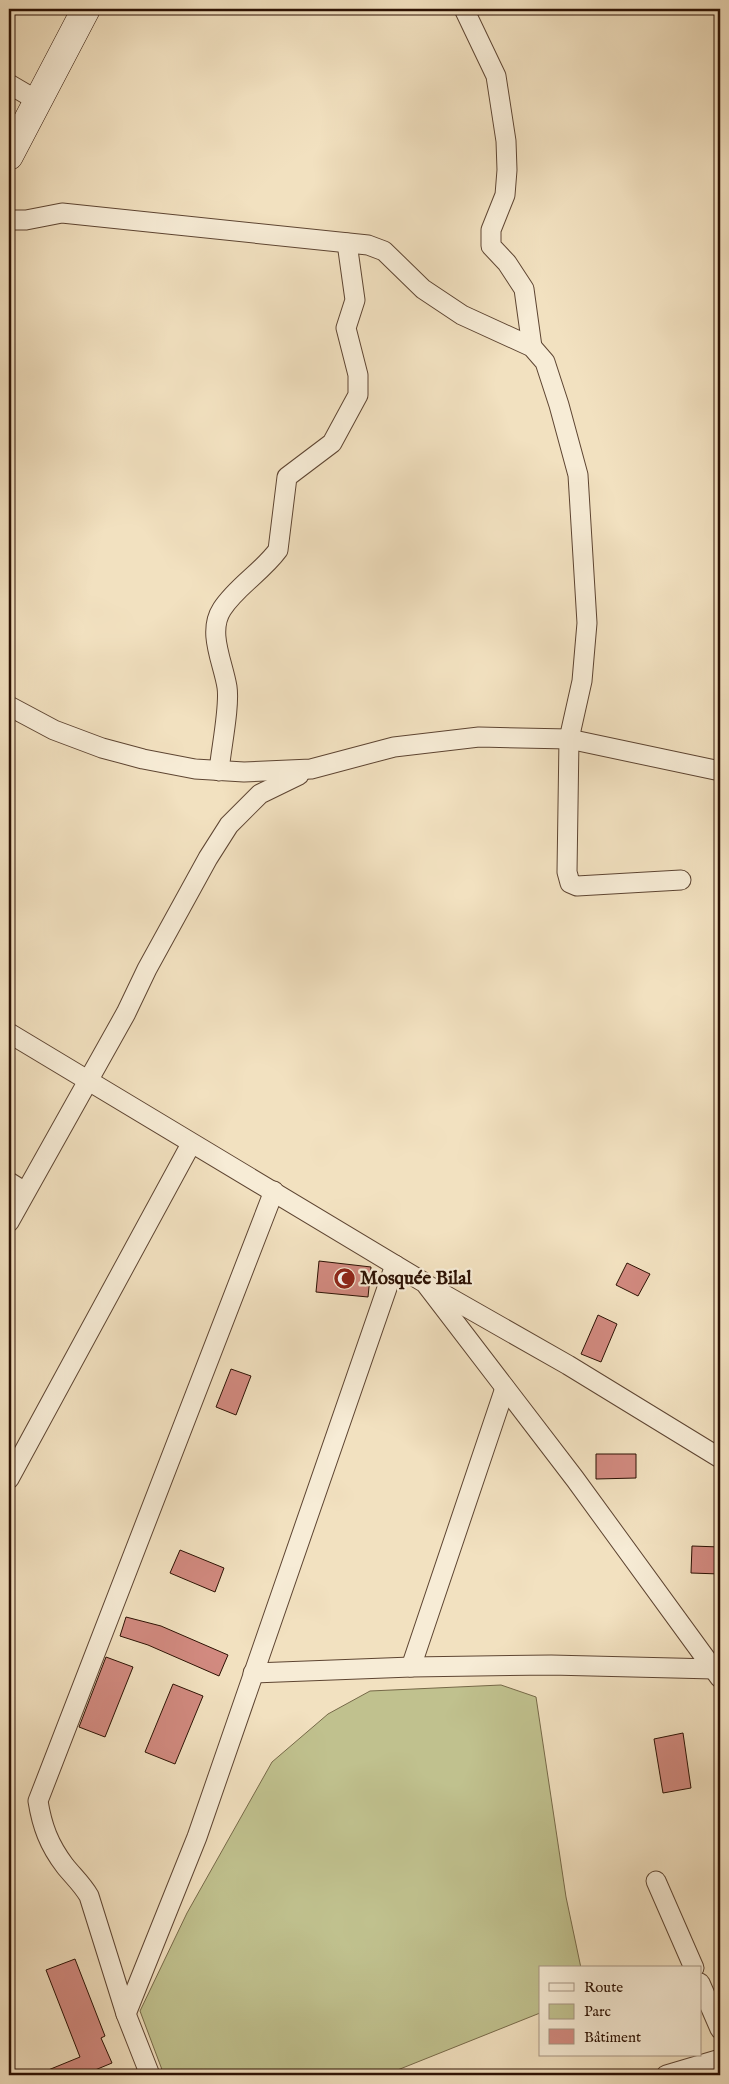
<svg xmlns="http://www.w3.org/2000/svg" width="729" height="2084" font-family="'IM FELL English',serif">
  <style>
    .green { fill: #c0c18e; stroke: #766948 }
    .building { fill: #d28a80; stroke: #2c1103 }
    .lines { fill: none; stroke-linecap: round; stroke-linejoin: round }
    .minor-casing { stroke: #5e4532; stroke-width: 21 }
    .secondary-casing { stroke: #2c1103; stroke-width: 29 }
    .minor { stroke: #f7ecd6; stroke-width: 19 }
    .secondary { stroke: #f7ecd6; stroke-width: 28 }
    .labels { text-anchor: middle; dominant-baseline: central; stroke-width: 4.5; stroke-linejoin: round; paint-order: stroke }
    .poi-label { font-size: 19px; font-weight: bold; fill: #2c1103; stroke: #f7ecd6; text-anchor: start }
  </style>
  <rect width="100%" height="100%" fill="#f2e1c0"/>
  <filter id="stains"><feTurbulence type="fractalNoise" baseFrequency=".004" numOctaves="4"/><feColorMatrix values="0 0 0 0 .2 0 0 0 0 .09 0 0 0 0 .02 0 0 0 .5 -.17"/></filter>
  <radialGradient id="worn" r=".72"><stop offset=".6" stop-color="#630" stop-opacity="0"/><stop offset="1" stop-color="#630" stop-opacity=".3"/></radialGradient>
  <!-- green -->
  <path class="green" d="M501 1685 536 1697 566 1897 581 1968H540V2013L385 2075H164L140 2011 187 1913 272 1762 328 1714 370 1691Z"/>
  <!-- building -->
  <g class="building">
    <path d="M319 1261 371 1267 368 1297 316 1292Z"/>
    <path d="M627 1263 650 1274 638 1296 616 1285Z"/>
    <path d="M598 1315 617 1324 601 1362 581 1354Z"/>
    <path d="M231 1369 251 1376 236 1415 216 1407Z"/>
    <path d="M596 1454H636V1478L596 1479Z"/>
    <path d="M692 1546 720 1547V1574L691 1573Z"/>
    <path d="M180 1550 224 1568 215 1592 170 1573Z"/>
    <path d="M126 1617 161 1626 228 1655 219 1676 148 1645 120 1636Z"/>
    <path d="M106 1657 133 1667 105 1737 79 1727Z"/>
    <path d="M173 1684 203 1696 175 1764 145 1752Z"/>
    <path d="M683 1733 691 1788 663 1793 654 1739Z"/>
    <path d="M75 1959 105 2036 101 2038 112 2063 83 2075H36L80 2057 46 1970Z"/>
  </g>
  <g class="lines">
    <defs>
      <g id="minor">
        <path d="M464 9 496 76 506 141 507 170 505 195 491 230V246L507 263 524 289 532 347"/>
        <path d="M9 84 38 101"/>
        <path d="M9 220H26L62 213 368 245 384 251 423 289 462 315 532 347 545 362 559 405 578 475 587 623 582 681 569 739 567 872 570 883 577 886 681 880"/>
        <path d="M9 706 54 730 102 748 143 759 195 769 244 772 311 769 394 747 479 737 569 739 720 771"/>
        <path d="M219 771C221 749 230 706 227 687 223 662 207 632 222 609 237 586 262 572 278 550L287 477 332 443 358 395V375L346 328 355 300 347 243"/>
        <path d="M9 1033 425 1283 575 1479 720 1678"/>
        <path d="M9 1182 25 1192"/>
        <path d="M9 1222 126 1013 147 969 208 858 229 825 260 794 299 775"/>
        <path d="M431 1287 568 1365 720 1458"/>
        <path d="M9 1479 191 1144"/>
        <path d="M411 1667 505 1388"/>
        <path d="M253 1673 411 1667 551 1665 714 1669"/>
        <path d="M656 1881 694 1968"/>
        <path d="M700 1983 720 2029"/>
        <path d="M126 2014 197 1837 395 1265"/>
        <path d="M150 2075 126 2014 89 1896C82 1884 73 1876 65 1866 49 1845 42 1826 38 1801L274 1191"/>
        <path d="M666 2075 720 2059"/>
      </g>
      <path id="secondary" d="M9 156 86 9"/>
    </defs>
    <!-- minor casing -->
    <use href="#minor" class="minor-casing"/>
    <!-- secondary casing -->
    <use href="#secondary" class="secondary-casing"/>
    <!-- minor -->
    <use href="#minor" class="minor"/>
    <!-- secondary -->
    <use href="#secondary" class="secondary"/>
  </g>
  <!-- icons -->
  <defs>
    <symbol id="mosque-disc" viewBox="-11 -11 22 22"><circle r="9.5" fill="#8f2418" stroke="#f7ecd6"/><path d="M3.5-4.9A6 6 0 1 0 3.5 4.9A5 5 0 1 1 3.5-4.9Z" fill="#fff"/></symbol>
  </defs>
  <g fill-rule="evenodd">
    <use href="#mosque-disc" x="332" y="1266" width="25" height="25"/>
  </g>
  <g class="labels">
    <!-- poi labels -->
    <g class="poi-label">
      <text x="360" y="1279">Mosquée Bilal</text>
    </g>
  </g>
  <!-- margin -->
  <rect width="729" height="2084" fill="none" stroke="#f2e1c0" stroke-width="30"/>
  <rect x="10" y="10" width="709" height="2064" fill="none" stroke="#2c1103" stroke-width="2.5"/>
  <rect x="15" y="15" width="699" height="2054" fill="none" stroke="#2c1103"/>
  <!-- legend -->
  <rect x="539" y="1966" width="162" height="90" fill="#f7ecd6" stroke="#a69482"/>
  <rect x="549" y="1983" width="25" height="8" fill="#f7ecd6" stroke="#a69482"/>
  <text x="584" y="1992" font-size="15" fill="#2c1103">Route</text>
  <rect x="549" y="2004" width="25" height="15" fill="#c0c18e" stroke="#a69482"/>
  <text x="584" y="2016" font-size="15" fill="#2c1103">Parc</text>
  <rect x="549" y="2029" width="25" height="15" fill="#d28a80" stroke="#a69482"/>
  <text x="584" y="2042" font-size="15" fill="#2c1103">Bâtiment</text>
  <rect width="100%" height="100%" filter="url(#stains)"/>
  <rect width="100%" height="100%" fill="url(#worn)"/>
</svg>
